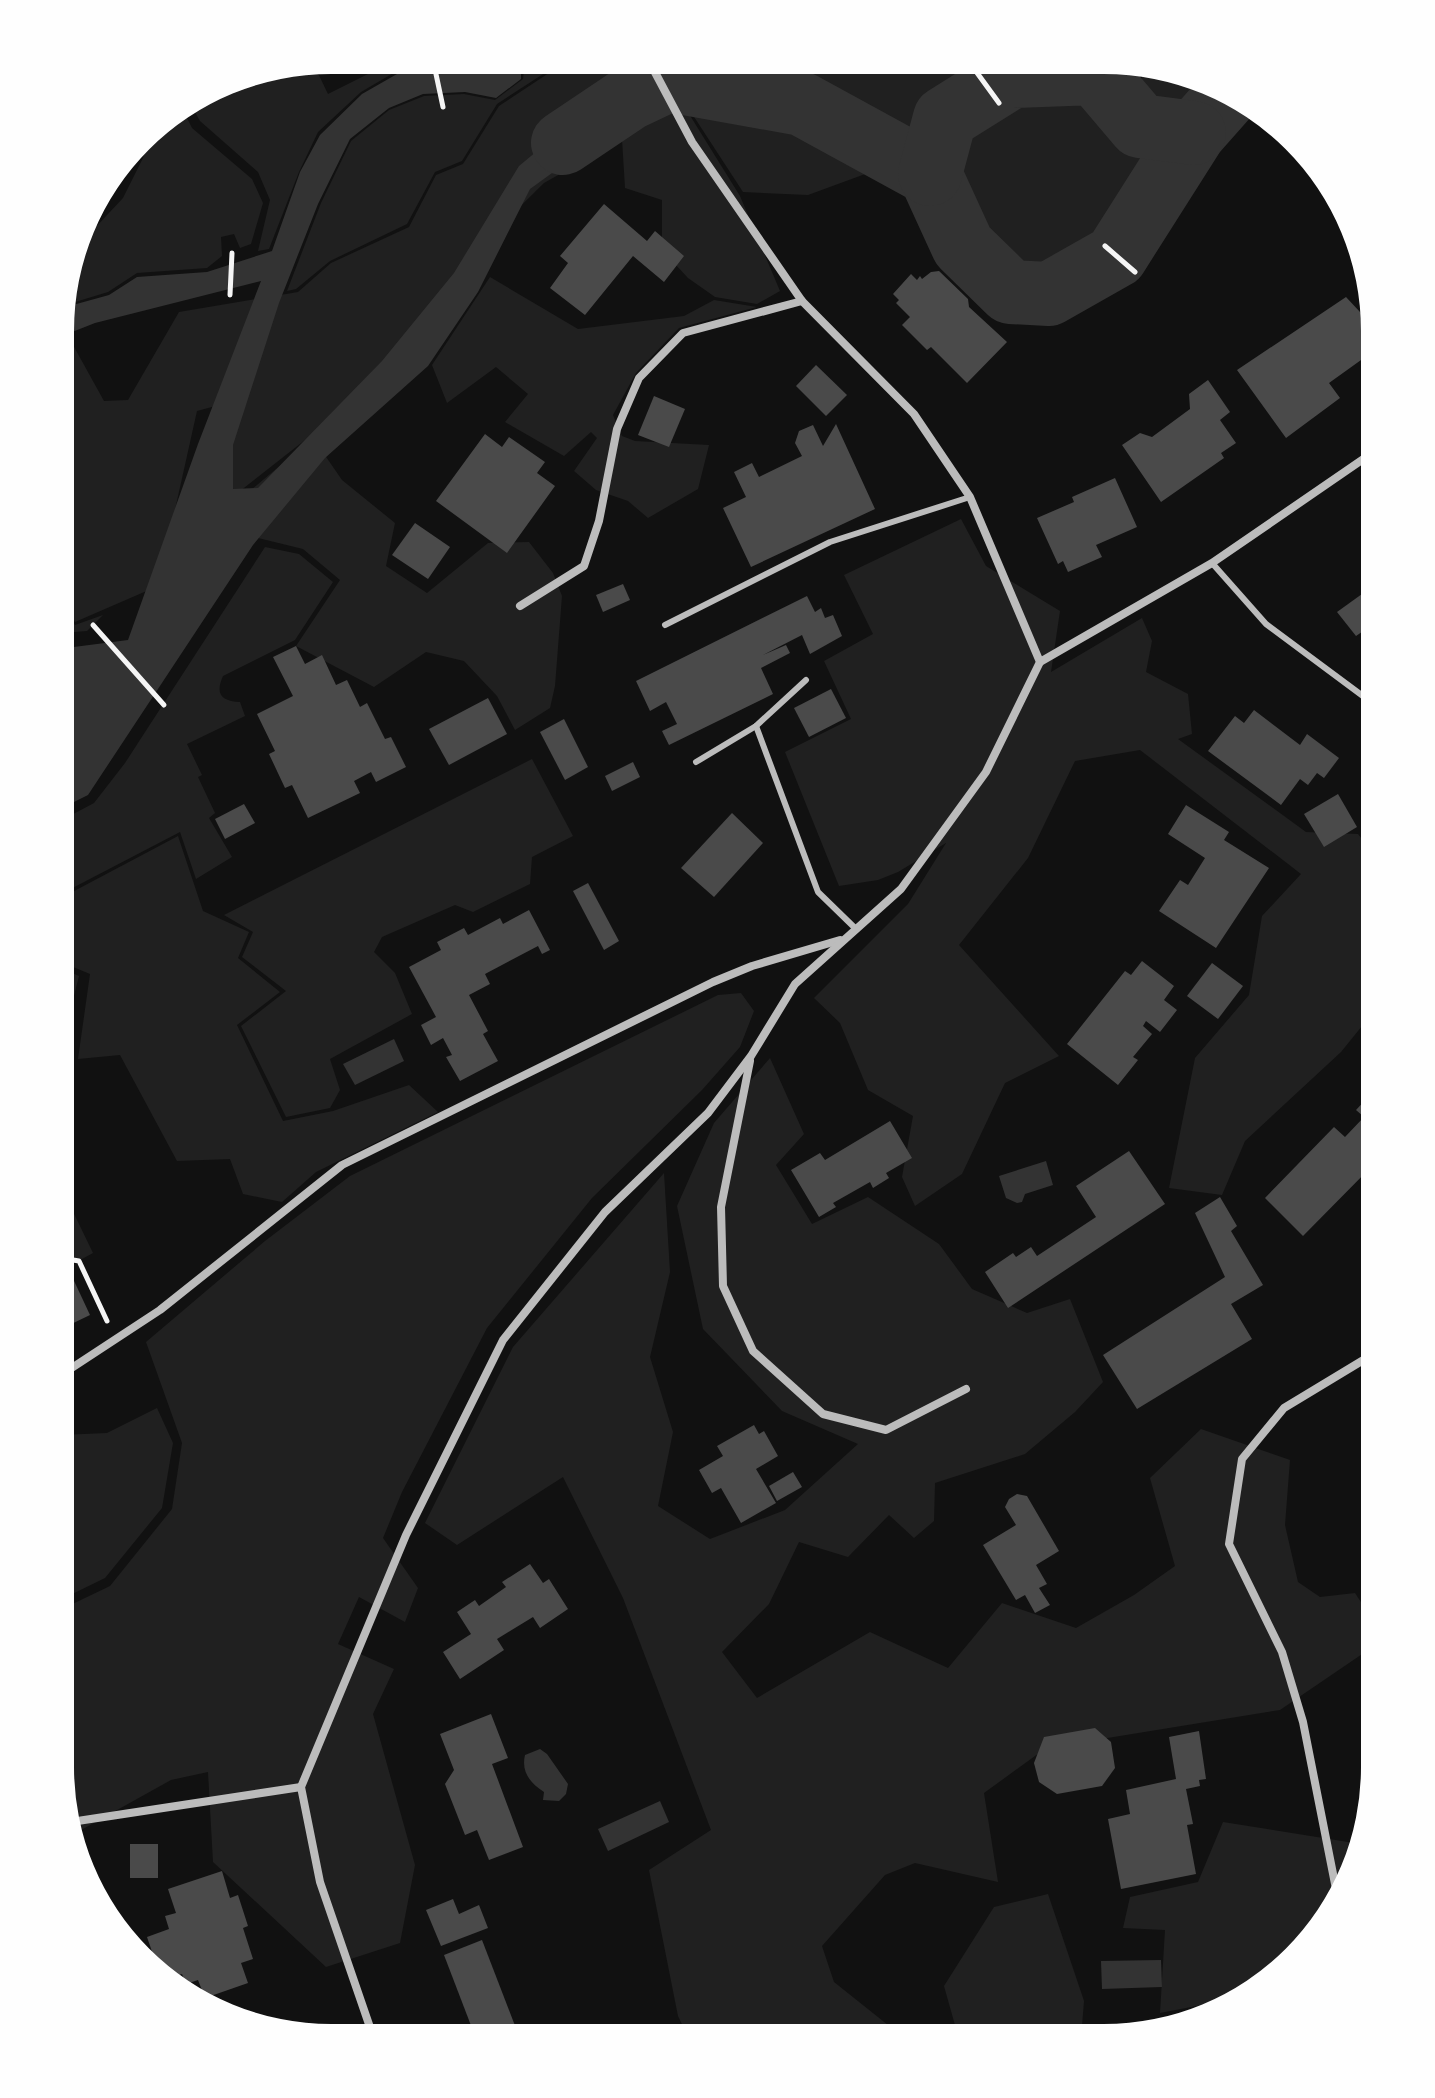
<svg xmlns="http://www.w3.org/2000/svg" width="1435" height="2098" font-family="Helvetica,sans-serif">
  <style>
    .green { fill: #202020 }
    .water { fill: #333 }
    .lines { fill: none; stroke-linecap: round; stroke-linejoin: round }
    .river { stroke: #333; stroke-width: 64 }
    .building { fill: #4a4a4a }
    .path { stroke: #f5f5f5; stroke-width: 5 }
    .service { stroke: #bcbcbc; stroke-width: 6 }
    .minor { stroke: #bcbcbc; stroke-width: 8 }
  </style>
  <rect width="100%" height="100%" fill="#111"/>
  <!-- green -->
  <g class="green">
    <path d="M396 60H447L395 72 361 92 318 132 299 172 269 249 258 251 270 200 258 172 200 121 191 105 244 75 313 63 328 94Z"/>
    <path d="M525 61H558L557 65 497 104 462 161 435 172 407 224 330 261 296 289 287 291 321 203 351 141 389 110 424 96 464 94 495 100 523 79Z"/>
    <path d="M560 61H654L658 64 740 196 780 291 757 304 715 297 688 278 662 250V200L625 188 622 139 544 183 472 254 342 411 226 502 234 401 197 411 158 586 75 622 62 600V351L73 345 104 401 128 400 179 312 298 292 331 263 409 227 436 175 463 164 499 106 558 67Z"/>
    <path d="M761 61 995 62 929 110 917 155 808 195 743 192 685 103Z"/>
    <path d="M1143 64 1212 93 1191 117 1141 89Z"/>
    <path d="M1071 85 1098 101 1136 145 1164 154 1138 207 1088 254 1047 276 1018 278 970 234 945 175 959 121 1016 89Z"/>
    <path d="M183 110 192 128 252 179 263 203 251 244 240 248 234 234 221 237 222 256 207 268 137 273 108 292 62 306V296L79 245 123 198 143 158 150 131Z"/>
    <path d="M490 277 578 329 684 316 714 300 757 307 679 328 636 373 613 415 622 436 635 441 709 445 698 489 648 518 628 501 596 490 574 471 597 438 591 432 564 456 505 422 528 394 496 367 447 403 432 365Z"/>
    <path d="M313 438 342 480 395 523 386 566 427 593 488 543 529 542 553 573 562 596 555 686 550 708 515 730 497 696 464 661 426 652 374 687 296 646 340 580 303 549 242 534 239 500Z"/>
    <path d="M961 519 986 566 1060 611 1051 672 1142 618 1152 641 1146 672 1188 694 1192 734 1178 739 1306 832 1358 834 1375 856V1010L1341 1052 1245 1141 1222 1195 1169 1188 1195 1058 1249 995 1262 916 1301 874 1140 750 1075 761 1028 858 959 945 1059 1056 1005 1083 962 1174 915 1206 902 1177 913 1116 868 1090 840 1023 814 998 908 904 946 843 898 872 878 880 839 886 785 752 851 719 824 661 873 634 844 575Z"/>
    <path d="M265 547 299 554 333 582 295 640 223 676C215 694 221 701 240 702L245 716 187 744 202 775 198 777 215 813 209 818 232 857 196 879 180 832 61 894 62 820 94 803 125 763Z"/>
    <path d="M62 605 75 625 103 615 87 631 62 633Z"/>
    <path d="M532 759 573 836 532 857 530 884 473 912 455 905 382 937 374 952 395 973 412 1014 330 1059 340 1090 330 1108 286 1117 241 1026 286 991 242 957 253 932 224 915Z"/>
    <path d="M178 836 203 911 249 932 238 958 280 992 237 1025 283 1121 333 1111 409 1085 438 1112 316 1172 282 1202 243 1194 230 1159 177 1161 120 1055 78 1059 90 974 61 962V898Z"/>
    <path d="M61 968 79 976 61 1047Z"/>
    <path d="M741 993 754 1011 740 1047 702 1090 592 1198 487 1328 402 1492 383 1538 418 1588 405 1622 359 1597 338 1644 394 1669 373 1714 415 1865 400 1943 326 1967 213 1862 208 1772 171 1780 74 1834 60 1767V1610L110 1586 172 1509 182 1443 146 1342 265 1241 350 1176 718 995Z"/>
    <path d="M770 1058 804 1134 776 1165 812 1224 868 1197 939 1244 972 1289 1027 1313 1070 1299 1103 1382 1075 1412 1025 1454 935 1483 934 1521 914 1538 889 1515 848 1557 799 1542 769 1604 722 1652 757 1698 870 1632 948 1668 1002 1603 1076 1628 1134 1595 1175 1566 1150 1478 1201 1429 1290 1460 1285 1525 1298 1582 1320 1597 1355 1593 1374 1622V1646L1280 1710 1046 1748 984 1793 998 1882 915 1863 885 1875 822 1946 834 1982 903 2037H688L678 2016 649 1870 711 1830 623 1598 563 1477 457 1545 425 1523 513 1347 664 1173 670 1272 650 1357 673 1432 658 1506 710 1539 785 1510 858 1444 782 1411 703 1329 677 1206 714 1123Z"/>
    <path d="M61 1187 93 1253 71 1265 61 1249Z"/>
    <path d="M157 1408 173 1443 162 1508 105 1578 60 1600 61 1435 107 1433Z"/>
    <path d="M1223 1822 1348 1842 1354 1845 1329 1918 1282 1971 1238 1998 1160 2013 1165 1930 1123 1928 1130 1897 1198 1882Z"/>
    <path d="M1048 1894 1084 2001 1081 2038H968L955 2025 944 1986 994 1907Z"/>
  </g>
  <!-- water -->
  <g class="water">
    <path d="M457 60 521 61V79L496 98 465 92 423 94 389 108 350 139 318 204 279 303 233 445V489L258 488 382 361 454 273 519 166 572 122 628 85 643 107 530 189 478 292 428 366 325 458 253 545 88 795 62 808V647L66 648 128 640 198 444 261 281 95 323 62 336V308L109 295 137 277 207 272 272 251 300 172 320 135 362 94 397 74Z"/>
    <path d="M394 1039 404 1061 355 1085 343 1064Z"/>
    <path d="M1046 1161 1053 1185 1025 1194 1022 1202 1017 1203 1006 1198 999 1176Z"/>
    <path d="M540 1749 547 1754 568 1784 566 1794 559 1801 543 1800 544 1792C530 1783 521 1772 525 1755Z"/>
    <path d="M660 1801 669 1822 608 1851 598 1829Z"/>
    <path d="M1161 1960 1162 1987 1102 1989 1101 1961Z"/>
  </g>
  <g class="lines">
    <!-- river -->
    <g class="river">
      <path d="M563 143 630 98 668 80 802 104 930 174 963 246 1010 292 1049 294 1116 256 1194 133 1225 98"/>
      <path d="M930 174 945 118 1012 76 1095 73 1140 126 1194 133"/>
    </g>
  </g>
  <!-- building -->
  <g class="building">
    <path d="M604 204 647 241 655 231 684 256 664 282 633 256 585 315 550 288 568 263 560 256Z"/>
    <path d="M939 271 968 299 969 307 1007 342 967 383 931 347 927 350 902 325 910 317 896 303 899 300 893 294 911 274 917 280 920 276 922 279 931 272Z"/>
    <path d="M1346 297 1374 327 1375 350 1329 383 1340 398 1286 438 1237 370Z"/>
    <path d="M816 365 847 395 826 416 796 386Z"/>
    <path d="M1208 380 1230 412 1220 420 1236 443 1221 453 1224 458 1161 502 1122 445 1140 433 1152 437 1190 409 1189 394Z"/>
    <path d="M654 396 685 409 669 447 638 435Z"/>
    <path d="M836 424 875 509 751 567 723 508 746 497 734 472 752 463 759 477 802 456 795 443 799 431 813 425 823 446Z"/>
    <path d="M485 434 502 447 509 437 545 462 537 473 555 486 507 553 436 501Z"/>
    <path d="M1115 478 1137 527 1096 545 1102 557 1068 572 1063 561 1058 564 1037 518 1074 502 1072 497Z"/>
    <path d="M415 523 450 547 428 579 392 555Z"/>
    <path d="M623 584 630 600 603 612 596 595Z"/>
    <path d="M1362 594 1375 612V623L1356 636 1337 612Z"/>
    <path d="M807 596 815 612 821 608 825 618 833 615 842 636 810 654 802 635 763 655 786 645 790 653 761 668 773 694 669 745 662 731 677 724 666 702 650 711 636 681Z"/>
    <path d="M296 646 305 664 322 655 336 685 347 680 360 707 367 703 385 739 391 737 406 767 376 782 371 772 354 781 360 793 308 818 292 785 285 788 269 754 275 751 257 714 293 696 273 657Z"/>
    <path d="M831 689 846 718 809 737 794 708Z"/>
    <path d="M488 698 507 734 449 765 429 729Z"/>
    <path d="M1254 710 1300 745 1307 734 1339 758 1324 778 1317 773 1308 785 1300 779 1281 805 1208 751 1235 716 1244 723Z"/>
    <path d="M564 719 588 767 565 780 540 732Z"/>
    <path d="M633 762 640 777 612 791 605 776Z"/>
    <path d="M1338 794 1357 827 1324 847 1304 814Z"/>
    <path d="M244 804 255 823 225 839 215 819Z"/>
    <path d="M1186 805 1229 832 1224 840 1269 868 1216 948 1159 911 1180 880 1188 885 1205 858 1168 834Z"/>
    <path d="M732 813 763 843 714 897 681 868Z"/>
    <path d="M588 883 619 941 604 950 573 891Z"/>
    <path d="M529 910 550 950 542 954 538 946 485 974 490 984 469 995 488 1031 483 1034 498 1061 460 1081 446 1057 452 1055 443 1038 431 1045 421 1025 436 1017 409 967 441 950 437 942 464 928 468 935 500 918 503 924Z"/>
    <path d="M1142 961 1174 986 1164 1000 1177 1010 1160 1032 1146 1021 1143 1026 1152 1034 1133 1057 1138 1060 1118 1085 1067 1044 1125 971 1131 975Z"/>
    <path d="M1212 963 1243 986 1218 1019 1187 996Z"/>
    <path d="M1369 1096 1375 1101V1163L1303 1236 1265 1198 1334 1127 1345 1137 1364 1117 1356 1110Z"/>
    <path d="M890 1121 912 1158 886 1173 889 1178 873 1188 870 1182 833 1203 836 1207 819 1217 791 1170 820 1153 825 1160Z"/>
    <path d="M1129 1151 1165 1204 1008 1308 985 1272 1013 1253 1016 1257 1031 1247 1037 1256 1096 1217 1076 1186Z"/>
    <path d="M1220 1197 1237 1226 1231 1231 1263 1285 1231 1304 1252 1339 1137 1409 1103 1355 1225 1277 1195 1213Z"/>
    <path d="M68 1268 90 1315 61 1329V1271Z"/>
    <path d="M754 1425 759 1434 764 1431 778 1456 756 1469 776 1503 741 1523 721 1488 712 1493 699 1470 723 1456 717 1446Z"/>
    <path d="M793 1472 802 1487 777 1501 769 1486Z"/>
    <path d="M1017 1494 1027 1496 1059 1551 1036 1565 1047 1584 1039 1588 1050 1605 1035 1613 1025 1595 1016 1600 983 1545 1016 1525 1005 1507 1009 1499Z"/>
    <path d="M530 1564 543 1583 549 1579 568 1609 540 1628 533 1617 497 1639 504 1650 460 1679 443 1652 471 1634 457 1612 475 1600 479 1606 506 1587 502 1582Z"/>
    <path d="M491 1714 508 1758 492 1764 523 1847 489 1860 477 1830 465 1835 445 1784 454 1770 440 1734Z"/>
    <path d="M1095 1728 1111 1742 1115 1768 1102 1786 1057 1794 1039 1782 1034 1763 1044 1737Z"/>
    <path d="M1199 1731 1206 1779 1199 1780 1200 1786 1186 1789 1193 1824 1187 1825 1196 1874 1121 1889 1108 1819 1130 1814 1126 1790 1176 1779 1169 1737Z"/>
    <rect x="130" y="1844" width="28" height="34"/>
    <path d="M222 1871 230 1898 238 1895 248 1926 243 1928 253 1959 241 1963 248 1983 205 1998 198 1980 186 1984 182 1974 165 1980 159 1972 147 1937 169 1929 165 1916 176 1913 168 1889Z"/>
    <path d="M453 1899 459 1914 479 1905 488 1928 441 1946 426 1910Z"/>
    <path d="M482 1940 519 2036H475L444 1955Z"/>
  </g>
  <g class="lines">
    <!-- path -->
    <g class="path">
      <path d="M433 60 443 107"/>
      <path d="M975 70 999 103"/>
      <path d="M1105 246 1135 272"/>
      <path d="M230 295 232 253"/>
      <path d="M93 625 164 705"/>
      <path d="M61 1258 79 1261 107 1321"/>
    </g>
    <!-- service -->
    <g class="service">
      <path d="M1212 563 1266 624 1375 705"/>
      <path d="M665 625 830 542 970 497"/>
      <path d="M756 726 818 892 856 929"/>
      <path d="M696 762 756 726 806 680"/>
    </g>
    <!-- minor -->
    <g class="minor">
      <path d="M520 606 584 566 599 521 617 429 639 378 683 333 802 301"/>
      <path d="M1040 662 1212 563 1375 451"/>
      <path d="M750 1061 721 1207 723 1286 753 1351 823 1414 886 1430 966 1389"/>
      <path d="M61 1375 160 1310 342 1165 713 982 752 966 840 940"/>
      <path d="M71 1822 301 1787"/>
      <path d="M1337 1894 1303 1722 1282 1652 1229 1544 1242 1459 1284 1408 1375 1353"/>
      <path d="M373 2036 320 1882 301 1787 406 1535 503 1340 605 1212 708 1113 751 1056 795 984 901 889 986 772 1040 662 970 497 914 414 802 301 692 142 649 61"/>
    </g>
  </g>
  <!-- crop -->
  <path d="M0 0H1435V2098H0ZM331 74H1104A257 257 0 0 1 1361 331V1767A257 257 0 0 1 1104 2024H331A257 257 0 0 1 74 1767V331A257 257 0 0 1 331 74Z" fill="#fefefe" fill-rule="evenodd"/>
</svg>
